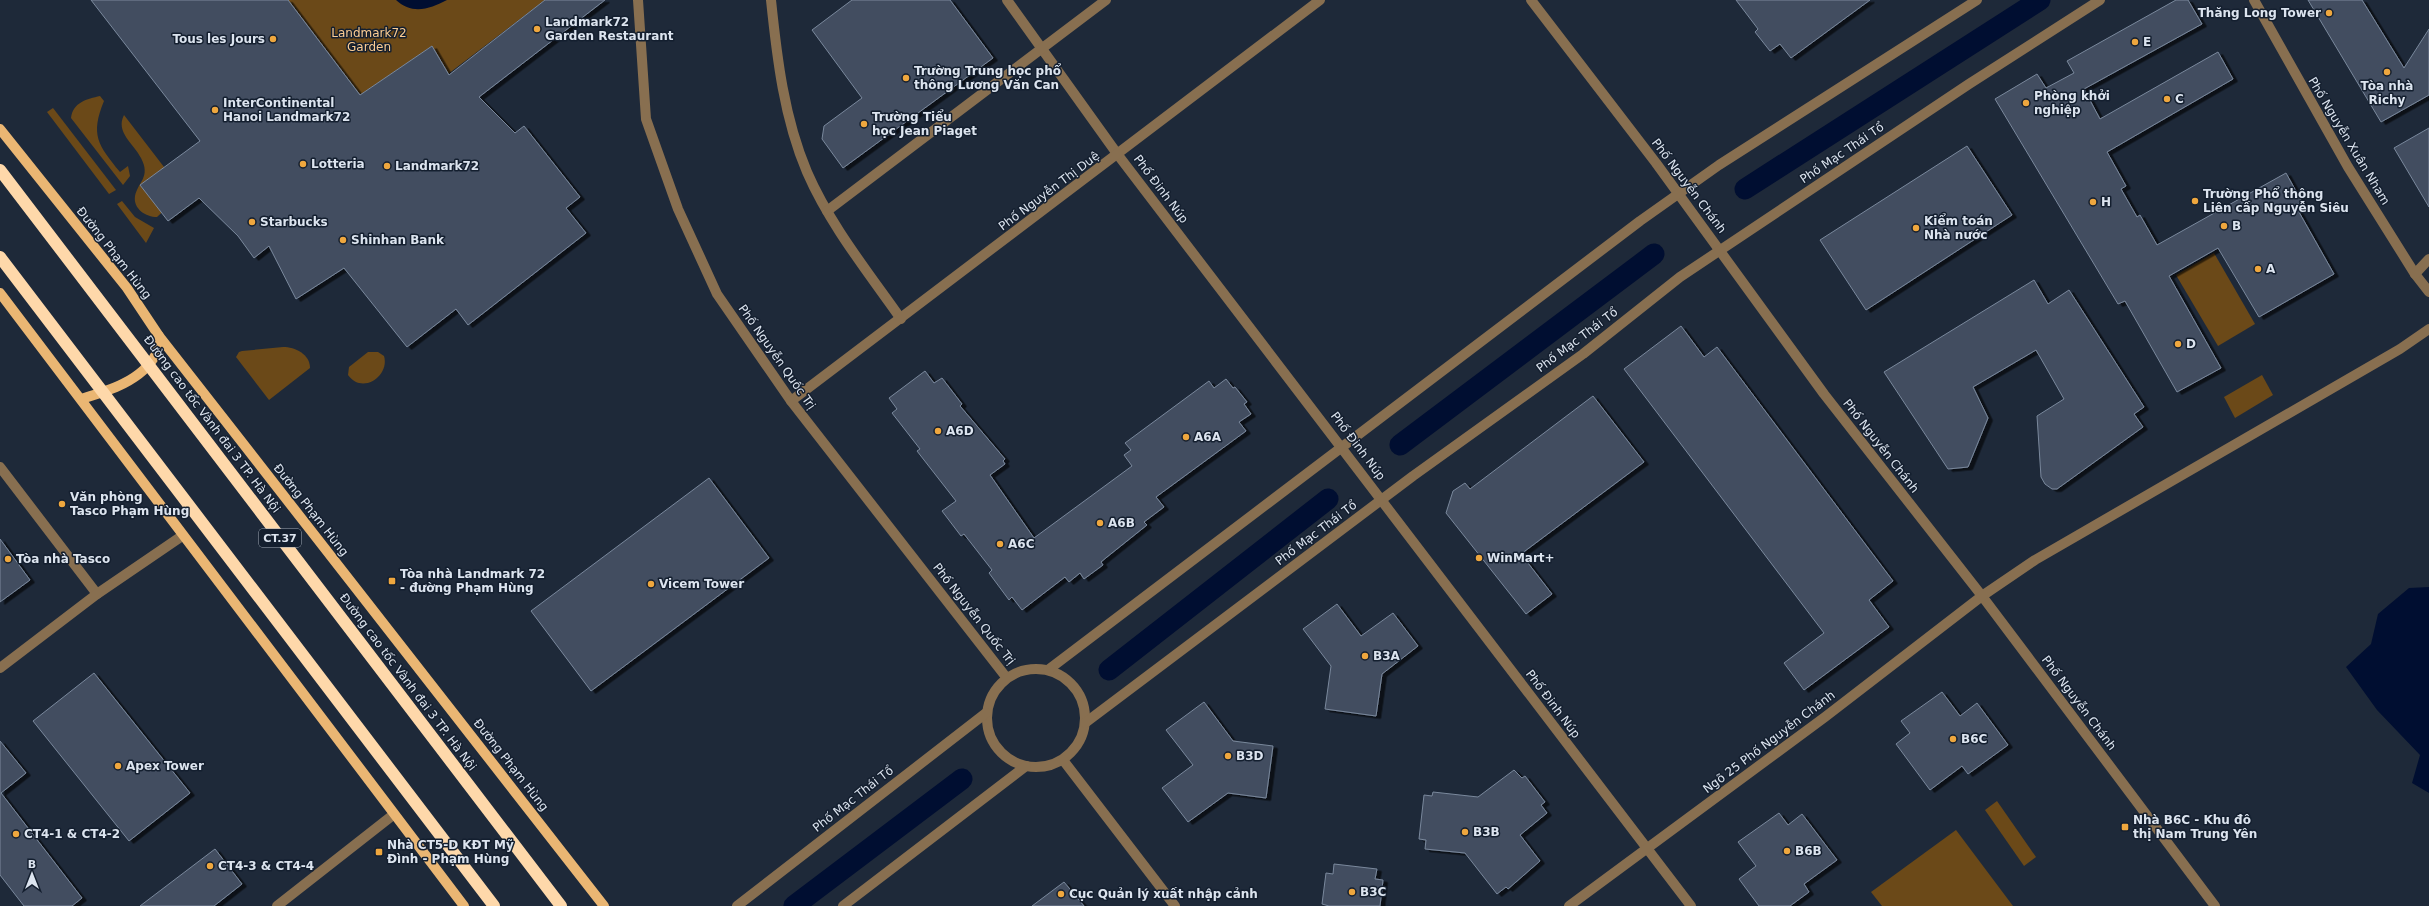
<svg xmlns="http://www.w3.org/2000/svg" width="2429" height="906" font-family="'DejaVu Sans',sans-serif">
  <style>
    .green { fill: #6b4918 }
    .water { fill: #000e31 }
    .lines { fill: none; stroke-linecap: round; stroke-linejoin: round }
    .canal { stroke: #000e31; stroke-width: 21 }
    .building { fill: #424e61; stroke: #7a889c; filter: url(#shadow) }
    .minor { stroke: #886f50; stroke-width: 10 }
    .major { stroke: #eab673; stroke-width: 10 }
    .highway-bridge { stroke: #fed8aa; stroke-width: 12 }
    .poi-dot { fill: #efa73e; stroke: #141f2f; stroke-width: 1.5 }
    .labels { text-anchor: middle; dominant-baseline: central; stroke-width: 3; stroke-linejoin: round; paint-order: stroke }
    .shield { fill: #141f2f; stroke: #a0a9b5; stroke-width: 1 }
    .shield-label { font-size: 11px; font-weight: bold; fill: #dce4ef }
    .poi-label { font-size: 12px; font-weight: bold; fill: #dce4ef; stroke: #141f2f; text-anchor: start }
    .park-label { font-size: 12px; fill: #fccd93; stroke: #141f2f }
    .street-label { font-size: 12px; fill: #dce4ef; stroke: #141f2f }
  </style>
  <defs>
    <filter id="shadow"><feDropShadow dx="4.5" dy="2.5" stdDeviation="0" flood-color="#0009"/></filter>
  </defs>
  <rect width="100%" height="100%" fill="#1e2939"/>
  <!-- green -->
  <g class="green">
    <path d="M288 0H545L448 74 432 46 360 95Z"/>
    <path d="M100 96 104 101C90 135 98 145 120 172L128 166 130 176 123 185 71 118C73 102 87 99 100 96Z"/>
    <path d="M53 108 116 190 109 194 47 112Z"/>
    <path d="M124 115 174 180 171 204 157 217C146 217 133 209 135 196 138 182 151 177 141 158 134 144 115 132 124 115Z"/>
    <path d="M122 201 135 217 154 228 146 243 117 204Z"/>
    <path d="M2214 253 2255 324 2218 346 2176 275Z"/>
    <path d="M283 347C295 347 310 354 310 368L269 400 236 357 239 352 242 351Z"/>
    <path d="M368 352H378L384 356C390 376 362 395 348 375L349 367Z"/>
    <path d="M2262 375 2273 395 2235 418 2224 397Z"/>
    <path d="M1997 801 2036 857 2024 866 1985 810Z"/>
    <path d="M1956 830 2013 906H1882L1871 892Z"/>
  </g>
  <!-- water -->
  <g class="water">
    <path d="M396 0H447C430 9 412 15 396 0Z"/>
    <path d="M2429 587V793L2412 783 2420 755 2377 710 2346 667 2371 644 2378 614 2409 588Z"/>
  </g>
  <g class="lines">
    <!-- canal -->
    <g class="canal">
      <path d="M1745 189 2040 0"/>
      <path d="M1400 445 1654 254"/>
      <path d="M1109 670 1328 499"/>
      <path d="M794 906 962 779"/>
    </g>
  </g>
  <!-- building -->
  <g class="building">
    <path d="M91 0H288L360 95 432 46 449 75 545 0H605L479 97 515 133 524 126 580 197 566 208 586 233 468 325 456 309 407 347 344 268 296 299 269 246 254 258 238 236 199 198 168 221 140 185 200 141Z"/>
    <path d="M852 0H950L993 58 843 168 822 139 824 126 862 98 812 30Z"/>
    <path d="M1736 0H1870L1791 58 1780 44 1770 51 1755 32 1758 29Z"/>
    <path d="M2176 0H2188L2202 24 2084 89 2100 119 2218 52 2233 79 2107 152 2126 186 2121 189 2137 217 2140 215 2157 245 2286 173 2302 202 2295 205 2334 274 2259 317 2218 248 2169 276 2221 368 2177 392 2125 301 2118 304 1995 99 2037 74 2046 88 2074 73 2067 61Z"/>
    <path d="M2308 0H2362L2404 68 2429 29V95L2381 122Z"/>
    <path d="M2429 128V207L2394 148Z"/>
    <path d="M1967 146 2012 215 1866 310 1820 240Z"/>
    <path d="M2034 280 2048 304 2069 290 2144 407 2134 414 2143 427 2057 489H2052L2045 484 2041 477 2037 416 2064 399 2036 350 1973 387 1988 418 1968 467 1948 469 1884 372Z"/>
    <path d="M1681 326 1704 357 1717 347 1893 581 1869 600 1889 627 1804 690 1784 663 1824 633 1624 369Z"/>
    <path d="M925 371 934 383 942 378 962 404 960 406 1005 459 1003 461 1005 464 990 475 1034 538 1132 466 1124 455 1131 450 1125 443 1209 381 1214 388 1226 379 1233 388 1235 387 1247 402 1244 404 1251 414 1239 422 1246 431 1156 497 1164 507 1144 522 1147 525 1107 557 1101 562 1103 565 1084 579 1080 573 1069 582 1065 577 1022 610 1012 597 1009 600 989 573 992 570 964 534 961 536 942 511 956 501 917 451 920 449 892 413 897 409 889 398Z"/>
    <path d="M1593 396 1644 462 1521 554 1552 594 1526 614 1446 513 1453 491 1465 483 1470 489Z"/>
    <path d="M709 478 769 558 591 691 531 611Z"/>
    <path d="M0 539 30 580 0 602Z"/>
    <path d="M1337 604 1361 636 1393 613 1418 646 1382 674 1376 716 1325 709 1331 666 1303 629Z"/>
    <path d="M94 673 190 793 129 841 33 721Z"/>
    <path d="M1942 692 1960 716 1977 703 2008 745 1968 774 1962 766 1930 790 1896 744 1910 733 1901 721Z"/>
    <path d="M1204 702 1233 741 1273 746 1266 798 1228 793 1188 822 1162 788 1193 765 1166 730Z"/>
    <path d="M0 741 26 773 1 793 82 898 72 906H24L0 875Z"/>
    <path d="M1514 770 1522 778 1525 776 1545 802 1541 805 1547 813 1520 835 1540 861 1508 889 1506 887 1497 894 1465 853 1425 849 1426 840 1419 839 1424 795 1432 796 1433 792 1478 797Z"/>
    <path d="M1779 813 1788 825 1802 814 1837 860 1804 884 1809 892 1790 906H1759L1739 879 1756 866 1738 842Z"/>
    <path d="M215 849 242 884 214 906H140Z"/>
    <path d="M1334 864 1377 869 1375 879 1383 880 1380 906H1329L1322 904 1326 873 1333 874Z"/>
    <path d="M1064 882 1084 906H1032Z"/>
  </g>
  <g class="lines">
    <!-- minor -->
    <g class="minor">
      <path d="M638 0 646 119 678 209 717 294 791 401 1006 677"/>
      <path d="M771 0C777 58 784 118 807 172 830 225 868 272 901 319"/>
      <path d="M1007 0 1118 155 1691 906"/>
      <path d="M1531 0 1656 163 1824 394 1982 596 2215 906"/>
      <path d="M2254 0 2348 167 2415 274 2429 292"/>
      <path d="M827 211 1106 0"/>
      <path d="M2415 274 2429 259"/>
      <path d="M791 401 1320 0"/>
      <path d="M0 467 97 594"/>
      <path d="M0 668 97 594 182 536"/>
      <circle cx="1036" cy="718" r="49"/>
      <path d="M1048 670 1640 221 1719 165 1977 0"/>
      <path d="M1085 723 1413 476 1583 354 1680 277 1969 84 2100 0"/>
      <path d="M1063 760 1175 906"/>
      <path d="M277 906 393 815"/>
      <path d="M737 906 986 713"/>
      <path d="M843 906 1026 766"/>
      <path d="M1569 906 1825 717 1982 596 2035 560 2400 349 2429 329"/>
    </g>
    <!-- major -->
    <g class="major">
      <path d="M0 129 127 288 159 336 604 906"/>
      <path d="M0 293 464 906"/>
      <path d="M81 399C108 391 142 381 156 354 158 349 158 341 159 336"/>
    </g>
    <!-- highway-bridge -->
    <g class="highway-bridge">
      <path d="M0 170 561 906"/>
      <path d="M0 257 494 906"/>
    </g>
  </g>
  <!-- markers -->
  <g class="poi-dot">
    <circle cx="2329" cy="13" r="4"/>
    <circle cx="537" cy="29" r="4"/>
    <circle cx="273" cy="39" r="4"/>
    <circle cx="2135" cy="42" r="4"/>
    <circle cx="2387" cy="72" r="4"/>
    <circle cx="906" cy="78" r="4"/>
    <circle cx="2167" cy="99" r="4"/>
    <circle cx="2026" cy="103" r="4"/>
    <circle cx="215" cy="110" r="4"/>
    <circle cx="864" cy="124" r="4"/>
    <circle cx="303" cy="164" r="4"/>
    <circle cx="387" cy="166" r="4"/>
    <circle cx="2195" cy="201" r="4"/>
    <circle cx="2093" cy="202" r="4"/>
    <circle cx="252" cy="222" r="4"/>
    <circle cx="2224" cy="226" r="4"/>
    <circle cx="1916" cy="228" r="4"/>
    <circle cx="343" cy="240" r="4"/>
    <circle cx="2258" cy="269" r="4"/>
    <circle cx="2178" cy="344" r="4"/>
    <circle cx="938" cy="431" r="4"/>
    <circle cx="1186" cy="437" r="4"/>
    <circle cx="62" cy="504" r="4"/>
    <circle cx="1100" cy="523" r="4"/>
    <circle cx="1000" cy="544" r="4"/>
    <circle cx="1479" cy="558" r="4"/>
    <circle cx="8" cy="559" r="4"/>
    <rect x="388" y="577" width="8" height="8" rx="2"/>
    <circle cx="651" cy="584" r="4"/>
    <circle cx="1365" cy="656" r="4"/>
    <circle cx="1953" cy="739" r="4"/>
    <circle cx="1228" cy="756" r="4"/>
    <circle cx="118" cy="766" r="4"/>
    <rect x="2121" y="823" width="8" height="8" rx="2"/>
    <circle cx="1465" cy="832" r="4"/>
    <circle cx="16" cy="834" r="4"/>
    <circle cx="1787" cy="851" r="4"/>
    <rect x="375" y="848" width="8" height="8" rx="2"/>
    <circle cx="210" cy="866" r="4"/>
    <circle cx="1352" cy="892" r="4"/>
    <circle cx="1061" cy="894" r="4"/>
  </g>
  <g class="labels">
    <!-- shield labels -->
    <rect class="shield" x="259" y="529" width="42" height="18" rx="3"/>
    <g class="shield-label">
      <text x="280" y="538">CT.37</text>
    </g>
    <!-- poi labels -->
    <g class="poi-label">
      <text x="2321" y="13" text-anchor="end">Thăng Long Tower</text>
      <text x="545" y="22">Landmark72<tspan x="545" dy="14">Garden Restaurant</tspan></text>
      <text x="265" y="39" text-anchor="end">Tous les Jours</text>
      <text x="2143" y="42">E</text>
      <text x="914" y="71">Trường Trung học phổ<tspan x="914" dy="14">thông Lương Văn Can</tspan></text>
      <text x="2387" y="86" text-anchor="middle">Tòa nhà<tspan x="2387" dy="14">Richy</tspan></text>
      <text x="2034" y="96">Phòng khởi<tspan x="2034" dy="14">nghiệp</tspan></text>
      <text x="2175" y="99">C</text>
      <text x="223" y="103">InterContinental<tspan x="223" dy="14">Hanoi Landmark72</tspan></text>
      <text x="872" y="117">Trường Tiểu<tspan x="872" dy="14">học Jean Piaget</tspan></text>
      <text x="311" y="164">Lotteria</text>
      <text x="395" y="166">Landmark72</text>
      <text x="2203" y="194">Trường Phổ thông<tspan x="2203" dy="14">Liên cấp Nguyễn Siêu</tspan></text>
      <text x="2101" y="202">H</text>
      <text x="1924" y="221">Kiểm toán<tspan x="1924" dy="14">Nhà nước</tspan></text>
      <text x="260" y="222">Starbucks</text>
      <text x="2232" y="226">B</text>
      <text x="351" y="240">Shinhan Bank</text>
      <text x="2266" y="269">A</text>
      <text x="2186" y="344">D</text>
      <text x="946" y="431">A6D</text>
      <text x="1194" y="437">A6A</text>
      <text x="70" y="497">Văn phòng<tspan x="70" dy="14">Tasco Phạm Hùng</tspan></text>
      <text x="1108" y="523">A6B</text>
      <text x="1008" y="544">A6C</text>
      <text x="1487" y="558">WinMart+</text>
      <text x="16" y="559">Tòa nhà Tasco</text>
      <text x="400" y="574">Tòa nhà Landmark 72<tspan x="400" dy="14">- đường Phạm Hùng</tspan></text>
      <text x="659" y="584">Vicem Tower</text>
      <text x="1373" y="656">B3A</text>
      <text x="1961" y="739">B6C</text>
      <text x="1236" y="756">B3D</text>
      <text x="126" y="766">Apex Tower</text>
      <text x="2133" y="820">Nhà B6C - Khu đô<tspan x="2133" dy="14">thị Nam Trung Yên</tspan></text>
      <text x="1473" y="832">B3B</text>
      <text x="24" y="834">CT4-1 &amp; CT4-2</text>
      <text x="387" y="845">Nhà CT5-D KĐT Mỹ<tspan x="387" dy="14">Đình - Phạm Hùng</tspan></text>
      <text x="1795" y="851">B6B</text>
      <text x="218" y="866">CT4-3 &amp; CT4-4</text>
      <text x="1360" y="892">B3C</text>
      <text x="1069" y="894">Cục Quản lý xuất nhập cảnh</text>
    </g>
    <!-- park labels -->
    <g class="park-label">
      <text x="369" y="33">Landmark72<tspan x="369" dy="14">Garden</tspan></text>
    </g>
    <!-- street labels -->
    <g class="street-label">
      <text transform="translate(2349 141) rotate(59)">Phố Nguyễn Xuân Nham</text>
      <text transform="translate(1842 153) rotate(-34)">Phố Mạc Thái Tổ</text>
      <text transform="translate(1689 186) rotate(53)">Phố Nguyễn Chánh</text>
      <text transform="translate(1161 189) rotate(53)">Phố Đinh Núp</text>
      <text transform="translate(1049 191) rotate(-37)">Phố Nguyễn Thị Duệ</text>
      <text transform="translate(114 253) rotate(52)">Đường Phạm Hùng</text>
      <text transform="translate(1577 340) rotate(-37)">Phố Mạc Thái Tổ</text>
      <text transform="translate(777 357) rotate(55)">Phố Nguyễn Quốc Trị</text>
      <text transform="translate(212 424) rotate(53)">Đường cao tốc Vành đai 3 TP. Hà Nội</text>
      <text transform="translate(1358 446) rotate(53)">Phố Đinh Núp</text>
      <text transform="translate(1881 446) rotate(52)">Phố Nguyễn Chánh</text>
      <text transform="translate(311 510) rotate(52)">Đường Phạm Hùng</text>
      <text transform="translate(1316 533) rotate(-37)">Phố Mạc Thái Tổ</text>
      <text transform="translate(974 614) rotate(52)">Phố Nguyễn Quốc Trị</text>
      <text transform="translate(408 682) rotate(53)">Đường cao tốc Vành đai 3 TP. Hà Nội</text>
      <text transform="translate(2079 703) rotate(53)">Phố Nguyễn Chánh</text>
      <text transform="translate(1553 704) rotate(53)">Phố Đinh Núp</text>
      <text transform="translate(1769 742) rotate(-37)">Ngõ 25 Phố Nguyễn Chánh</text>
      <text transform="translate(511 765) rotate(52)">Đường Phạm Hùng</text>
      <text transform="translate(853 799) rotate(-38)">Phố Mạc Thái Tổ</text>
    </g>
  </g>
  <!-- north arrow -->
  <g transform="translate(32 874)" stroke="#141f2f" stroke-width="3" paint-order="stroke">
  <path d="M0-3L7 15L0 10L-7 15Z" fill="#dce4ef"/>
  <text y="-6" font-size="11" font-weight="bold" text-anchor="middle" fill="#dce4ef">B</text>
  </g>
</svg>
